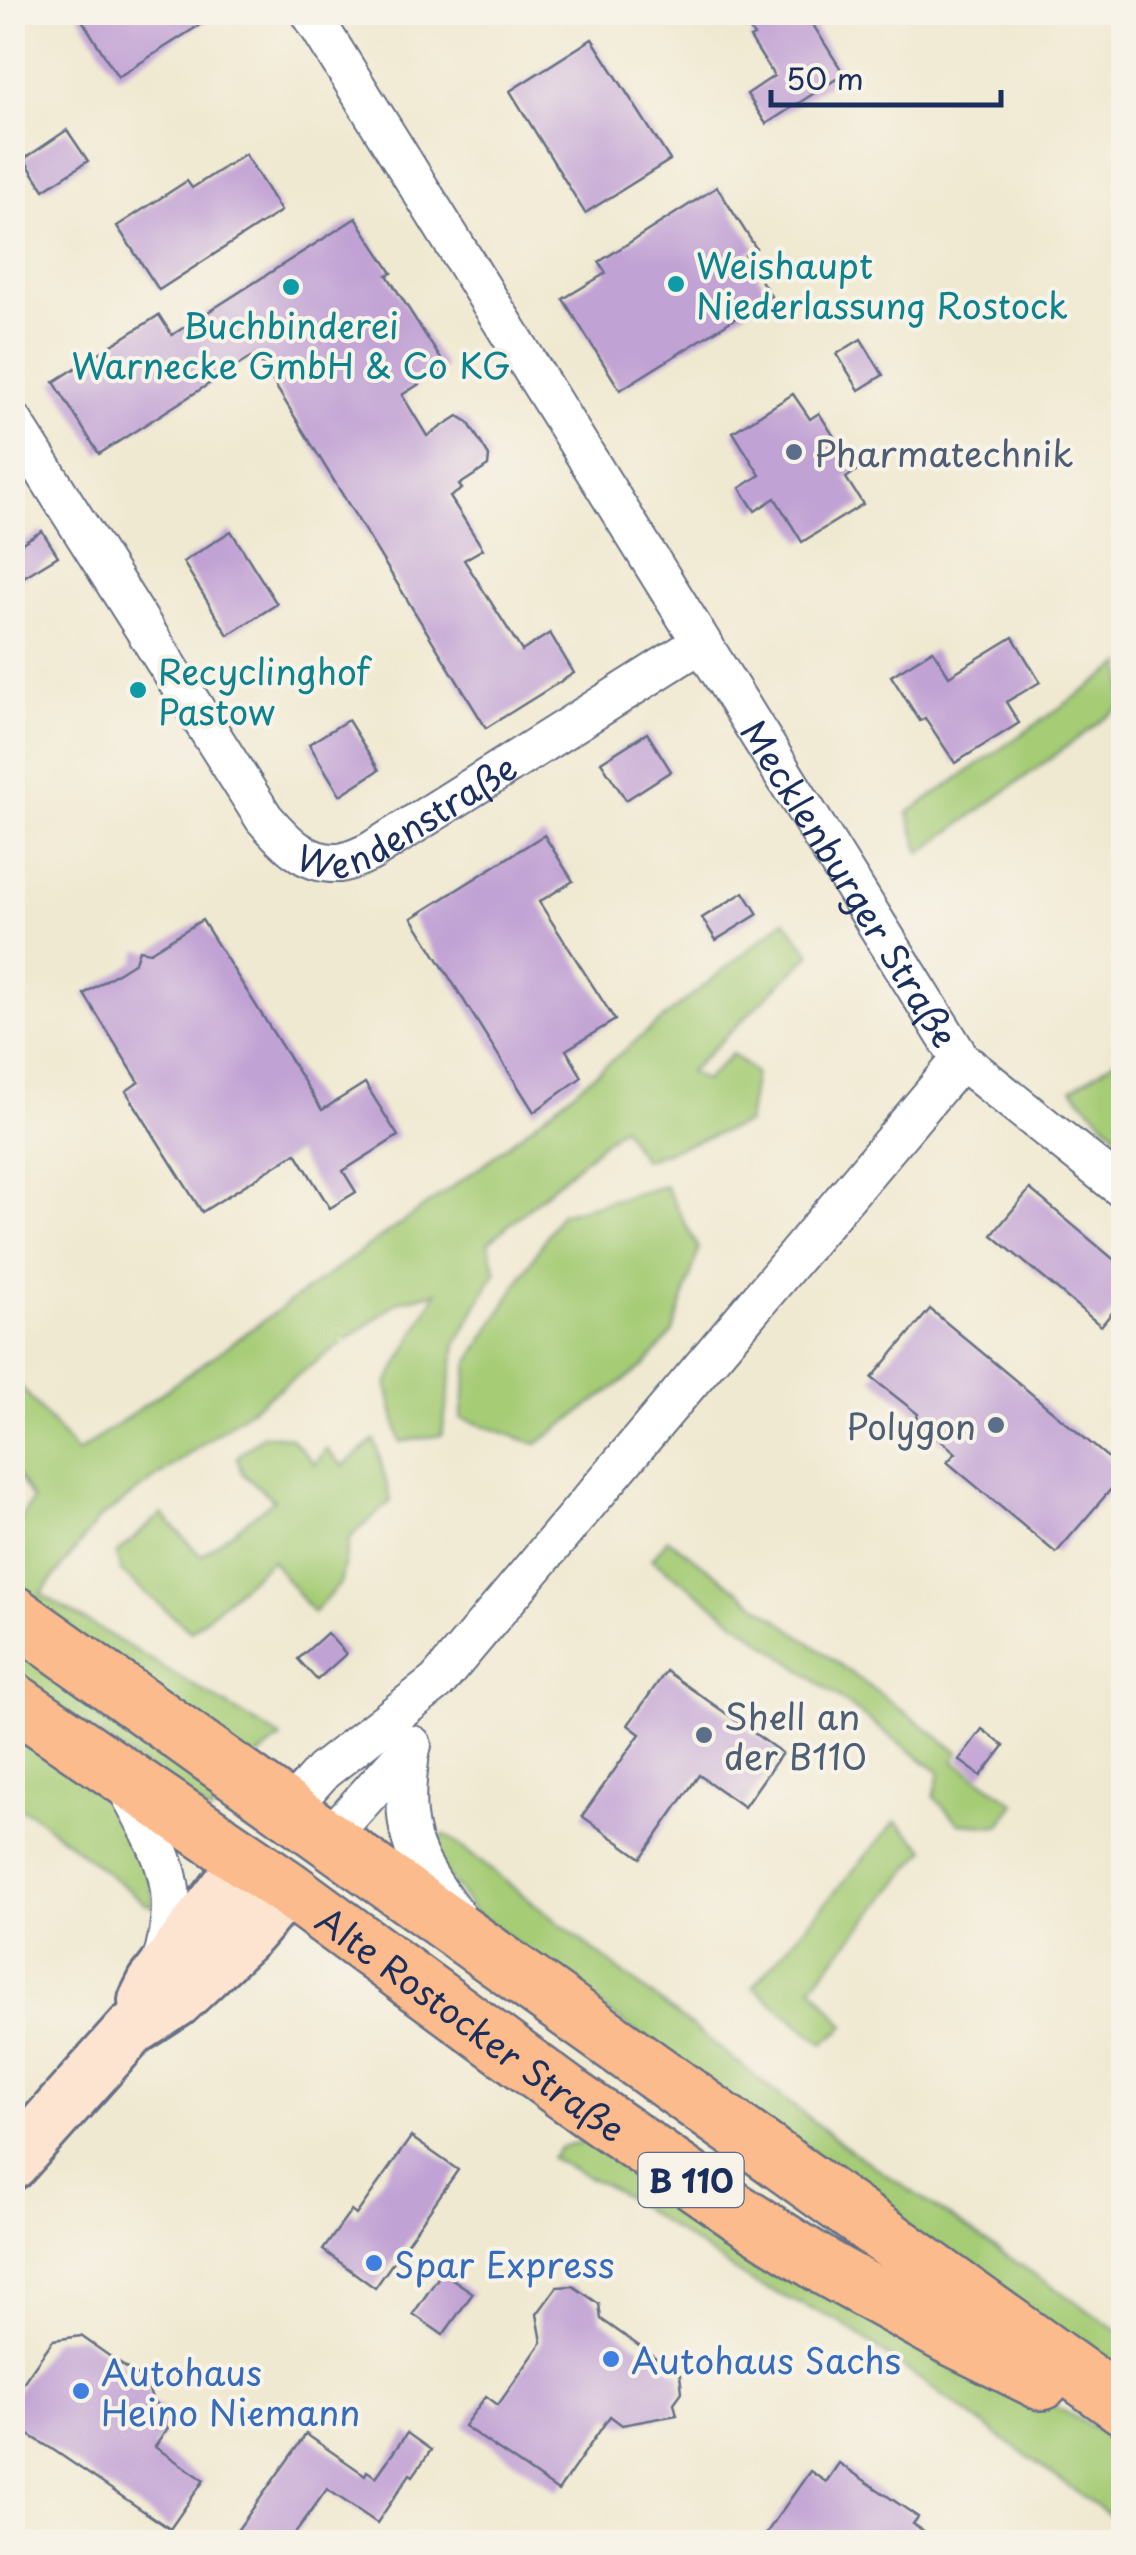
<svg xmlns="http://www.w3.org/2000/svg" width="1136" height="2555" font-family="'Playpen Sans',sans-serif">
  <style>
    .green { fill: #a6cc76; stroke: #607e6a; stroke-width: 2.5 }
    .building { fill: #c1a2d4 }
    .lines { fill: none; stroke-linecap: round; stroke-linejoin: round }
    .street-casing { stroke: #667086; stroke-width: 42 }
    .secondary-casing { stroke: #667086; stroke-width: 58 }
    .primary-casing { stroke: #667086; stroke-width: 60 }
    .street { stroke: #fff; stroke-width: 38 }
    .secondary { stroke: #fde4d1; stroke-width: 52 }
    .primary { stroke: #fbbb8c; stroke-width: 55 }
    .culture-dot { fill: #0f9aa8; stroke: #f7f3e8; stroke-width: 4 }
    .service-dot { fill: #5c6f8a; stroke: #f7f3e8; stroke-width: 4 }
    .shop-dot { fill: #3f7fe0; stroke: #f7f3e8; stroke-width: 4 }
    .labels { text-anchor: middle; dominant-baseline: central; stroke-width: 8; stroke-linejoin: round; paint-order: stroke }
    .shield { fill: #f7f3e8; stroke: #5d6a87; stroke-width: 2.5 }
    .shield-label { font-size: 32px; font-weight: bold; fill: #1b2f5e }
    .culture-label { font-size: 35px; fill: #0d838f; stroke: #f7f3e8; text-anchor: start }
    .service-label { font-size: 35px; fill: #4e5e75; stroke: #f7f3e8; text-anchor: start }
    .street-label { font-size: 35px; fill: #1b2f5e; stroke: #f7f3e8 }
    .shop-label { font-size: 35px; fill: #366cbe; stroke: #f7f3e8; text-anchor: start }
  </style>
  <rect width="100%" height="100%" fill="#f7f3e8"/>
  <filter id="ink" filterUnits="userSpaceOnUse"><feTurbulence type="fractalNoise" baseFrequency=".01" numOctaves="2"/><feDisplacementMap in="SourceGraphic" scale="20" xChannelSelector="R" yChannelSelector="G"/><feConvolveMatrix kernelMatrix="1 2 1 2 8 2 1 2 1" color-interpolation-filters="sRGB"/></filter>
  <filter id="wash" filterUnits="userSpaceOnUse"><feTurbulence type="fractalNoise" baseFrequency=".0048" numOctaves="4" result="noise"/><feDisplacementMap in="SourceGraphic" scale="40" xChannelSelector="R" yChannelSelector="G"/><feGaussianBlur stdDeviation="2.25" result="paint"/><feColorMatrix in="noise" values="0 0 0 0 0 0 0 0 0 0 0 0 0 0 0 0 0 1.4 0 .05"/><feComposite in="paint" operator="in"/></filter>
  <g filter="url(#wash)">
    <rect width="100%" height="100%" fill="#f0e9d1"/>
    <!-- green -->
    <g class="green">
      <path d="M1123 664V705L921 853 908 813Z"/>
      <path d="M785 920 811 954 689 1072 705 1081 732 1054 755 1073 747 1123 643 1160 622 1126 488 1243 496 1271 456 1344 442 1435 400 1442 387 1385 437 1292 400 1301 99 1519 41 1594 281 1738 247 1766 13 1601V1532L32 1500 13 1467 12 1376 77 1453 483 1165Z"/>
      <path d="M1123 1055V1141L1072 1089Z"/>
      <path d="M665 1186 699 1249 673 1332 645 1365 537 1444 461 1418 469 1363 560 1214Z"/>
      <path d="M263 1435 290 1437 315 1464 326 1449 343 1466 375 1440 391 1501 350 1538 340 1584 313 1613 271 1560 191 1631 121 1572 116 1554 162 1514 201 1556 274 1500 242 1473 237 1457Z"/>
      <path d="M668 1539 959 1752 954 1761 1015 1803 999 1826 959 1823 934 1797 940 1773 652 1559Z"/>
      <path d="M13 1644 224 1794 210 1814 13 1675Z"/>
      <path d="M12 1732 108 1799 148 1864 154 1907 145 1903 31 1813 13 1806Z"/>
      <path d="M896 1821 926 1849 812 1986 845 2026 823 2044 753 1987Z"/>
      <path d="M446 1835 847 2148 1123 2334V2394L475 1913 423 1842Z"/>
      <path d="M594 2138 988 2369 1123 2444V2525L839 2321 753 2283 618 2192 551 2158 561 2147Z"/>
    </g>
    <g id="blocks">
      <!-- building -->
      <g class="building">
        <path d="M77 12H220L118 77Z"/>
        <path d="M739 12H805L844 74 766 124 747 94 774 76 750 38 754 36Z"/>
        <path d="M592 39 670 160 585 213 510 91Z"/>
        <path d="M67 130 88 161 44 190 24 159Z"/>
        <path d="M245 154 281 211 159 290 117 226 187 181 192 188Z"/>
        <path d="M717 187 756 248 745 255 771 296 620 390 563 299 606 273 599 262Z"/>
        <path d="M356 218 392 273 387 275 446 367 402 395 427 436 458 416 468 422 489 456 488 466 459 485 462 489 450 497 483 549 464 560 522 651 550 633 574 673 486 728 256 354 99 454 54 382 159 315 172 335Z"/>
        <path d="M861 339 883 375 859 390 837 354Z"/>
        <path d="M793 394 810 419 819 413 856 471 846 478 863 504 802 542 775 498 755 511 740 488 760 475 733 432Z"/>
        <path d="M42 531 58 556 12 584V549Z"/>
        <path d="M231 531 277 604 228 635 183 562Z"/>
        <path d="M1013 637 1040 682 1006 702 1019 723 955 763 925 718 920 721 891 676 933 650 949 676Z"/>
        <path d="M348 720 379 770 340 795 309 744Z"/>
        <path d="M647 733 671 771 626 800 601 762Z"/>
        <path d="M544 835 573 881 539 902 615 1020 566 1050 582 1077 534 1112 412 918Z"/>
        <path d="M744 892 758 914 716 940 702 918Z"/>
        <path d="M202 920 322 1110 365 1083 398 1136 343 1171 356 1192 330 1208 296 1153 202 1212 126 1091 139 1082 84 994 135 962 139 950 150 952Z"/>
        <path d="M1030 1189 1124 1268V1298L1101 1326 992 1235Z"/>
        <path d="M930 1309 1124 1471V1474L1056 1553 947 1462 956 1453 915 1419 918 1414 872 1378Z"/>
        <path d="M327 1633 346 1654 317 1680 298 1659Z"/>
        <path d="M666 1671 782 1753 744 1807 699 1775 641 1858 582 1816 640 1734 628 1725Z"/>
        <path d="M982 1729 1004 1746 981 1776 959 1760Z"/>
        <path d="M411 2137 458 2170 375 2288 323 2250 351 2211 356 2215Z"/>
        <path d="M442 2272 473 2293 443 2335 413 2314Z"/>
        <path d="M573 2286 599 2304 601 2319 680 2375 682 2392 674 2403 677 2415 622 2425 610 2416 558 2491 464 2426 486 2396 498 2405 542 2342 537 2314 557 2287Z"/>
        <path d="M81 2336 146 2382 153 2402 175 2417 155 2447 204 2480 170 2529 52 2449 16 2427 13 2397 53 2340Z"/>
        <path d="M407 2433 431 2450 413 2476 410 2474 377 2523 327 2489 289 2542H229L306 2434 365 2475 367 2471 376 2477Z"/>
        <path d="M839 2463 918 2517 913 2524 941 2542H760L810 2471 826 2482Z"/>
      </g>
    </g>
  </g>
  <g filter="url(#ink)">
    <use href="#blocks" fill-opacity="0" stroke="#667086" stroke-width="2.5"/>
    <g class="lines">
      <defs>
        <g id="street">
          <path id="s1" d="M310 12 961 1060 1124 1190"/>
          <path id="s2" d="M12 420 264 818C284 841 305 865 339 863 349 862 361 856 370 852L701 643"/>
          <path d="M411 1747C399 1825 408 1853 455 1915"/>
          <path d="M124 1783C161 1851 187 1887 160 1966"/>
          <path d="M289 1809 323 1771 437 1682 961 1060"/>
          <path d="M328 1839 412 1745"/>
        </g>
        <g id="secondary">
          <path d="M145 2001 154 1983 247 1862"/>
          <path d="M12 2163 131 2030 176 2001 249 1932 287 1888"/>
        </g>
        <g id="primary">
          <path d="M12 1613 1124 2407"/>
          <path id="s3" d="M12 1700 287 1888 567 2094 740 2214 828 2269 945 2334 1042 2382"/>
        </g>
      </defs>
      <!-- street casing -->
      <use href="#street" class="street-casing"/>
      <!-- secondary casing -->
      <use href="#secondary" class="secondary-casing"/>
      <!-- primary casing -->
      <use href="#primary" class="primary-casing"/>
      <!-- street -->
      <use href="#street" class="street"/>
      <!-- secondary -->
      <use href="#secondary" class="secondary"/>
      <!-- primary -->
      <use href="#primary" class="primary"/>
    </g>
  </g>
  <!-- markers -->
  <g class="culture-dot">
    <circle cx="676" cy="284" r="10"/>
    <circle cx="291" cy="287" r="10"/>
    <circle cx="138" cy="690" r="10"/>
  </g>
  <g class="service-dot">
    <circle cx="794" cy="452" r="10"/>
    <circle cx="996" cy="1425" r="10"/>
    <circle cx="704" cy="1735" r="10"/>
  </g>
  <g class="shop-dot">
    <circle cx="374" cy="2263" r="10"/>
    <circle cx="611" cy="2359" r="10"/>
    <circle cx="81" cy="2391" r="10"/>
  </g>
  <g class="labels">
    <!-- shield labels -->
    <rect class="shield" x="638.5" y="2153" width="105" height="54" rx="8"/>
    <g class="shield-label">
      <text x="691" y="2180">B 110</text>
    </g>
    <!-- culture labels -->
    <g class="culture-label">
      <text x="696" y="264">Weishaupt<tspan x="696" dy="40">Niederlassung Rostock</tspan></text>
      <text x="291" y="324" text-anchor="middle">Buchbinderei<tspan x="291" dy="40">Warnecke GmbH &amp; Co KG</tspan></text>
      <text x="158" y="670">Recyclinghof<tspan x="158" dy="40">Pastow</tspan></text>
    </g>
    <!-- service labels -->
    <g class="service-label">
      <text x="814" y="452">Pharmatechnik</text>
      <text x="976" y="1425" text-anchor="end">Polygon</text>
      <text x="724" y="1715">Shell an<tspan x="724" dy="40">der B110</tspan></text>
    </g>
    <!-- street labels -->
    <g class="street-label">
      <text stroke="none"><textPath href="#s2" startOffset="642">Wendenstraße</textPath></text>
      <text stroke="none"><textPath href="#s1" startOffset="1025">Mecklenburger Straße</textPath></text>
      <text stroke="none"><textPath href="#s3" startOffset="562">Alte Rostocker Straße</textPath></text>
    </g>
    <!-- shop labels -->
    <g class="shop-label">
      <text x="394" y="2263">Spar Express</text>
      <text x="631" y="2359">Autohaus Sachs</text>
      <text x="101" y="2371">Autohaus<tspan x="101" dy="40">Heino Niemann</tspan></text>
    </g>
  </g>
  <!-- margin -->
  <rect width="1136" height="2555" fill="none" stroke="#f7f3e8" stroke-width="50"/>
  <!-- scale -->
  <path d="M771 90v15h230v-15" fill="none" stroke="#1b2f5e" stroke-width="5"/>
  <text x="786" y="90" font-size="30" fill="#1b2f5e" stroke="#f7f3e8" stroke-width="8" paint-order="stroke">50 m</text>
</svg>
